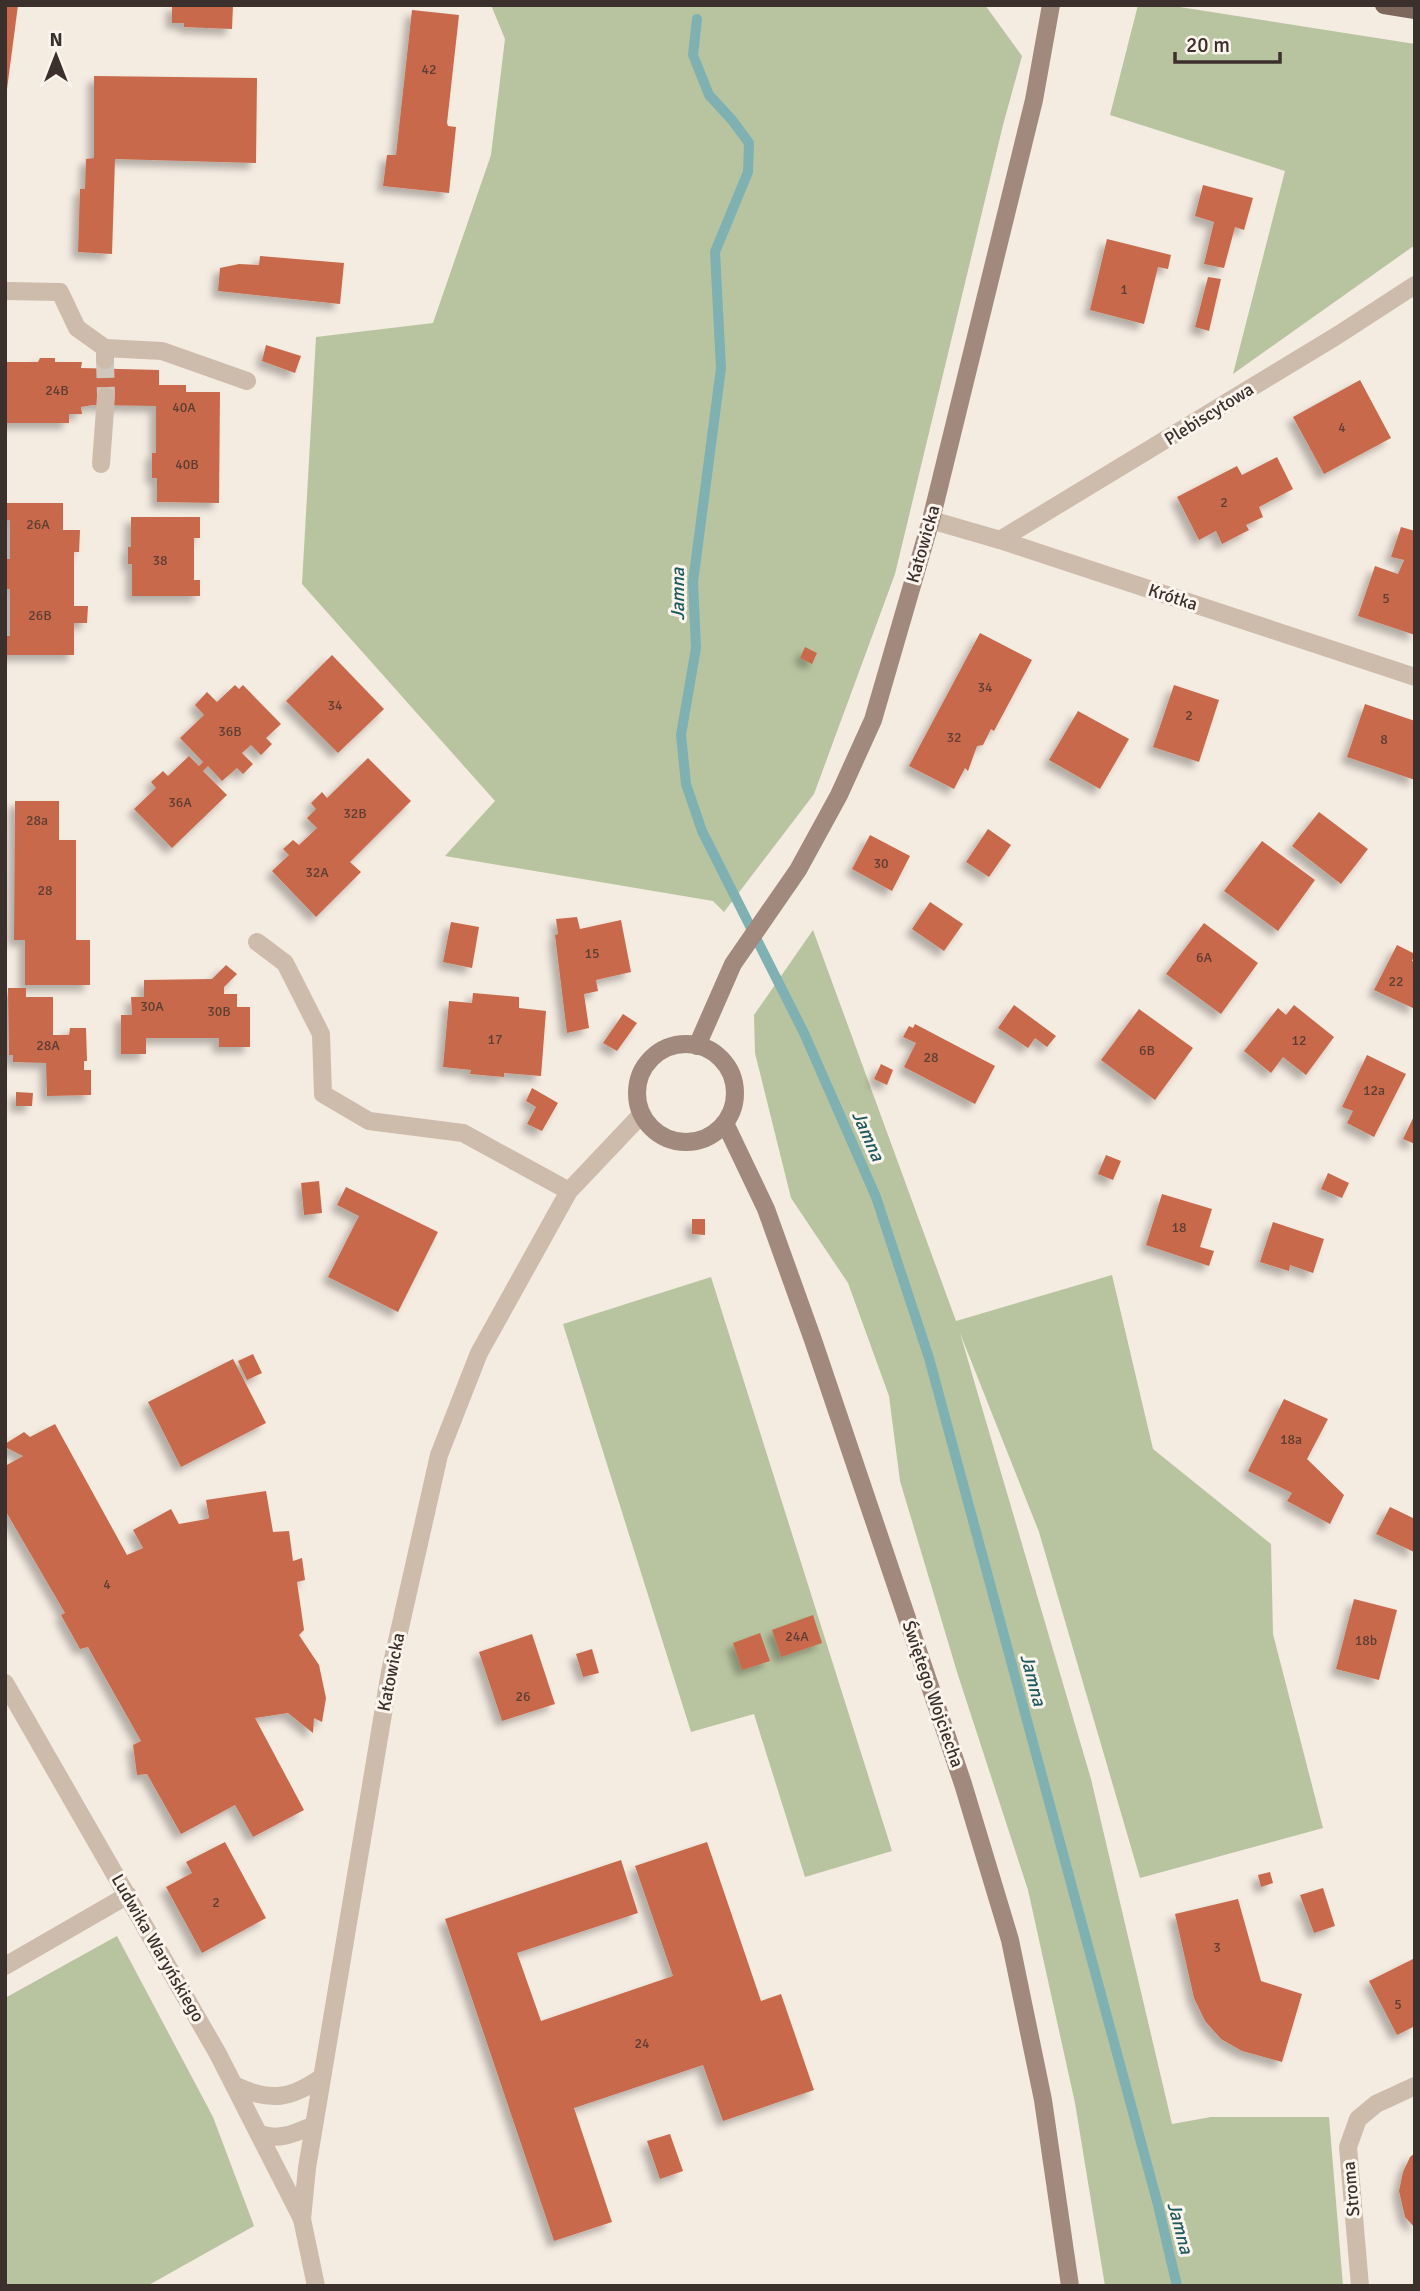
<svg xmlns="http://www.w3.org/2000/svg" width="1420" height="2291" font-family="Signika,sans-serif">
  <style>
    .green { fill: #b8c4a0 }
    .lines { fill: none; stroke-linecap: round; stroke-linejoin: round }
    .stream { stroke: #7fb0b2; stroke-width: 10 }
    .building { fill: #c8694b; filter: url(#shadow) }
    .street-tunnel { stroke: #cfc6bd; stroke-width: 18; stroke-dasharray: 18 9; stroke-linecap: butt }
    .street { stroke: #cdbbac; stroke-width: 18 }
    .secondary { stroke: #a18a7d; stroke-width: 18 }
    .primary { stroke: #7d675c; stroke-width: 18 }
    .labels { text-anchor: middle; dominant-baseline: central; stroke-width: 6; stroke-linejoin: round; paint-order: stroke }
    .number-label { font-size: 14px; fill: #5e3e33 }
    .street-label { font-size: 18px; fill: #3b302b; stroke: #fbf5ee }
    .water-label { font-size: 19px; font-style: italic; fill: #1f5a5e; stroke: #fbf5ee }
  </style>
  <defs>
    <filter id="shadow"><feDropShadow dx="-6" dy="6" stdDeviation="3.5" flood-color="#0004"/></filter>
  </defs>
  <rect width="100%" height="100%" fill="#f4ebe1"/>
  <!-- green -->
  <g class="green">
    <path d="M491 5H985L1022 56 1003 125 895 574 814 794 724 912 713 901 445 856 495 801 302 584 316 337 433 323 491 155 505 39Z"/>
    <path d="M1138 5H1167L1415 44V245L1233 374 1285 171 1110 115Z"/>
    <path d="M813 930 956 1321 1112 1275 1153 1449 1271 1544 1273 1634 1323 1828 1140 1878 1039 1532 960 1333 1091 1779 1172 2124 1211 2117H1329L1343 2286H1105L1075 2103 1028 1890 957 1672 900 1481 889 1396 848 1283 791 1198 755 1053 754 1015Z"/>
    <path d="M711 1277 892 1851 805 1877 754 1714 691 1732 563 1324Z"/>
    <path d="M117 1936 213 2117 254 2226 147 2286H5V1998Z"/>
  </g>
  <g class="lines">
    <!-- stream -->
    <path class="stream" d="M697 19 693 55 709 95 732 120 749 143 748 172 715 252 721 368 693 582 696 648 681 735 686 784 702 831 804 1033 876 1197 929 1358 1158 2205 1177 2286"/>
  </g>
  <!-- building -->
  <g class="building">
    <path d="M5 5H18L7 89H5Z"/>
    <path d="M172 5H233L232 29 184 27V23H172Z"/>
    <path d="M412 10 459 15 447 123 448 126 456 127 449 193 383 186 387 155H396Z"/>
    <path d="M94 76 257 78 256 163 115 159 112 254 78 252 80 189H85L86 159 94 158Z"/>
    <path d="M1203 185 1253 198 1244 230 1235 227 1224 268 1204 264 1214 222 1195 216Z"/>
    <path d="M1107 239 1171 255 1168 269 1158 267 1144 324 1090 310Z"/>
    <path d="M260 256 344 263 340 304 218 291 220 268 239 264 259 265Z"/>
    <path d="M1208 277 1221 279 1209 331 1195 327Z"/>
    <path d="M266 345 301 356 295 373 262 361Z"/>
    <path d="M40 358H55V362H82L81 368 159 370V385H186V392H220L219 503 157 502V478H152V453H156V406L93 405 81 407 82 414H69V423H5V362H38Z"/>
    <path d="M1360 380 1391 438 1324 474 1293 417Z"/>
    <path d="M1277 457 1293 489 1259 507 1263 517 1246 525 1249 530 1222 544 1216 531 1199 540 1177 497 1237 466 1242 475Z"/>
    <path d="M5 503H63V530H80L79 552H74V606H88L87 623H74V655H5V636H10V589H5V559H10V520H5Z"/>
    <path d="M131 517H200V538H194V580H200V596H132V564H128V547H131Z"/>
    <path d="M1401 527 1415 531V635L1358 616 1375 566 1398 574 1404 560 1391 557Z"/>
    <path d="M980 633 1032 660 994 731 991 729 983 745 977 746 968 771 965 768 954 789 909 766Z"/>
    <path d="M805 647 817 653 812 664 800 658Z"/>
    <path d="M332 655 384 709 338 753 286 701Z"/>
    <path d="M235 685 239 689 243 685 281 724 266 738 272 744 261 755 251 745 242 753 253 764 243 774 237 768 222 781 208 766 203 771 227 795 172 848 134 809 156 788 151 782 163 771 168 776 189 756 199 766 203 762 180 738 204 715 195 705 207 692 217 702Z"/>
    <path d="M1174 685 1219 700 1199 762 1153 747Z"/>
    <path d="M1365 704 1415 721V780L1347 757Z"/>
    <path d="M1078 711 1129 739 1100 789 1049 760Z"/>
    <path d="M368 758 411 801 350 862 361 872 316 917 272 871 289 855 283 849 293 840 299 845 317 828 307 818 316 809 311 803 322 792 327 798Z"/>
    <path d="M15 801H59V840H76V940H90V985H25V940H14Z"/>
    <path d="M1319 812 1368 849 1341 884 1292 846Z"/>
    <path d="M988 829 1011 845 989 877 966 862Z"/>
    <path d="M870 835 910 856 892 891 852 869Z"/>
    <path d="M1262 841 1315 880 1278 931 1224 891Z"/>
    <path d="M930 902 963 924 944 951 912 929Z"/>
    <path d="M577 917 580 929 621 920 631 972 596 980 598 991 584 994 589 1028 567 1033 555 935 558 934 556 919Z"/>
    <path d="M451 922 479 927 472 968 443 962Z"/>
    <path d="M1204 923 1258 963 1221 1014 1166 974Z"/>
    <path d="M1397 945 1415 954 1412 961 1415 962V1009L1374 990Z"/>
    <path d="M226 965 237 974 224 987V994H237V1007H250V1047H219V1038H146V1054H121V1015H132L131 997H144V980L212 979Z"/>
    <path d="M8 988H26V997H53V1035H69L70 1028H86L87 1061H84V1070H91V1095L47 1096 46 1063 13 1062V1055H9Z"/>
    <path d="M473 993 519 997V1008L546 1011 541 1076 504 1073V1077L470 1074 471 1070 443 1067 449 1001 472 1003Z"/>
    <path d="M1014 1005 1056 1036 1047 1047 1035 1038 1028 1048 998 1028Z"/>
    <path d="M1294 1005 1334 1037 1306 1075 1283 1057 1271 1073 1244 1051 1278 1008 1286 1015Z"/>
    <path d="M1139 1009 1193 1048 1155 1100 1101 1060Z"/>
    <path d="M623 1014 637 1023 617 1051 603 1043Z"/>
    <path d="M915 1024 995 1066 975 1104 904 1067 916 1043 903 1037 909 1026 913 1028Z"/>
    <path d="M1367 1055 1406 1074 1374 1137 1347 1123 1353 1111 1342 1107Z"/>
    <path d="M881 1064 893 1070 887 1085 874 1079Z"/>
    <path d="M532 1088 558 1103 542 1131 527 1124 536 1107 526 1101Z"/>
    <path d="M16 1092 33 1093 32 1106H16Z"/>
    <path d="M1415 1114V1144L1403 1139Z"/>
    <path d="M1106 1155 1121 1161 1113 1180 1098 1174Z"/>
    <path d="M1328 1173 1349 1183 1342 1198 1321 1189Z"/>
    <path d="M319 1181 322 1213 304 1215 301 1183Z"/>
    <path d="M346 1187 438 1232 398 1312 328 1277 359 1216 337 1205Z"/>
    <path d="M1162 1194 1212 1209 1200 1247 1214 1251 1209 1266 1146 1245Z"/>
    <path d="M692 1219H705V1235L692 1234Z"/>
    <path d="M1273 1222 1324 1239 1313 1273 1290 1265 1289 1271 1260 1262Z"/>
    <path d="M253 1354 262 1373 247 1380 238 1361Z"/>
    <path d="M233 1359 266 1423 181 1467 148 1402Z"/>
    <path d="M1284 1399 1328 1419 1307 1459 1344 1495 1330 1524 1287 1501 1292 1493 1248 1471Z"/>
    <path d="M55 1424 127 1555 143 1548 133 1530 171 1509 179 1524 207 1519 209 1518 206 1500 266 1491 273 1532 289 1531 293 1561 302 1558 305 1580 297 1582 304 1630 299 1635 319 1665 326 1698 322 1722 314 1718 313 1733 288 1713 255 1718 304 1810 253 1837 235 1805 181 1834 147 1774 137 1775 133 1745 141 1741 88 1647 80 1649 61 1615 65 1613 5 1510V1466L23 1456 5 1447V1444L24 1432 30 1437Z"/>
    <path d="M1390 1507 1415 1519 1414 1552 1376 1534Z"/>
    <path d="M1354 1599 1397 1610 1379 1680 1336 1669Z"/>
    <path d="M813 1615 822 1643 781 1657 772 1630Z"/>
    <path d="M760 1633 770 1661 742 1670 733 1643Z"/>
    <path d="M532 1634 555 1704 502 1721 479 1652Z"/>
    <path d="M592 1649 599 1673 583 1677 576 1654Z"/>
    <path d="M225 1842 266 1918 202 1953 166 1887 192 1873 186 1862Z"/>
    <path d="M707 1842 761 2001 781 1994 814 2090 723 2121 703 2065 574 2108 612 2222 554 2241 445 1919 621 1860 638 1913 517 1953 541 2021 673 1976 635 1866Z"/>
    <path d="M1270 1872 1273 1883 1261 1887 1258 1875Z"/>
    <path d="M1323 1888 1335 1926 1314 1933 1300 1895Z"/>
    <path d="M1238 1899 1261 1981 1302 1994 1282 2062 1242 2051 1221 2039 1205 2021 1194 1998 1175 1914Z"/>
    <path d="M1415 1958V2026L1397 2035 1369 1981Z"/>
    <path d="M670 2134 683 2171 660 2179 647 2141Z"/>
    <path d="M1415 2153V2228L1405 2217 1399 2191 1403 2172 1410 2157Z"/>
  </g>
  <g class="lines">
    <!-- street-tunnel -->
    <path class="street-tunnel" d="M105 360 106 396"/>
    <!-- street -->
    <g class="street">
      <path d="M5 291 60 292 77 328 105 348V360"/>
      <path d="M105 348 162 351 247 381"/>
      <path d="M101 464 106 396"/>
      <path d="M931 520 1000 540 1415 677"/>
      <path d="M1000 540 1338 335 1415 285"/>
      <path d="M257 942 285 963 321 1034 323 1094 369 1121 463 1133 569 1191"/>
      <path d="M5 1683 218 2054 302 2219"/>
      <path d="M5 1966 128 1895"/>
      <path d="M236 2086C270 2102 291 2099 322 2077"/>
      <path d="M260 2134C280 2141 295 2133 314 2125"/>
      <path d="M316 2286 302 2219 307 2168 390 1672 439 1455 479 1353 569 1191 641 1115"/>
      <path d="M1360 2286 1348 2147 1358 2119 1376 2104 1415 2086"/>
    </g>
    <!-- secondary -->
    <g class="secondary">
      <circle cx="686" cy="1093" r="49"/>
      <path d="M697 1046 733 964 798 870 839 795 873 720 931 520 1034 100 1051 5"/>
      <path d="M725 1123 766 1209 813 1340 963 1784 1010 1940 1043 2100 1070 2286"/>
    </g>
    <!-- primary -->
    <path class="primary" d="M1384 5 1415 10"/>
  </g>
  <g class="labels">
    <!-- number labels -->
    <g class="number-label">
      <text x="429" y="69">42</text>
      <text x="1124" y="289">1</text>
      <text x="57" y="390">24B</text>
      <text x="184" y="407">40A</text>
      <text x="1342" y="427">4</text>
      <text x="187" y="464">40B</text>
      <text x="1224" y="502">2</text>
      <text x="38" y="524">26A</text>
      <text x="160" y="560">38</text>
      <text x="1386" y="598">5</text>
      <text x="40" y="615">26B</text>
      <text x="985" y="687">34</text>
      <text x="335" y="705">34</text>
      <text x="1189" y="715">2</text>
      <text x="230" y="731">36B</text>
      <text x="954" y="737">32</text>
      <text x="1384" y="739">8</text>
      <text x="180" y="802">36A</text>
      <text x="355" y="813">32B</text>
      <text x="37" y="820">28a</text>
      <text x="881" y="863">30</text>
      <text x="317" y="872">32A</text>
      <text x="45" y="890">28</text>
      <text x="592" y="953">15</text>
      <text x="1204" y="957">6A</text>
      <text x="1396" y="981">22</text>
      <text x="152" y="1006">30A</text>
      <text x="219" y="1011">30B</text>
      <text x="495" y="1039">17</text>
      <text x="1299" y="1040">12</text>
      <text x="48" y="1045">28A</text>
      <text x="1147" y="1050">6B</text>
      <text x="931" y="1057">28</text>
      <text x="1374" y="1090">12a</text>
      <text x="1179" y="1227">18</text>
      <text x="1291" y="1439">18a</text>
      <text x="107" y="1584">4</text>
      <text x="797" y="1636">24A</text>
      <text x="1366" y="1640">18b</text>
      <text x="523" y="1696">26</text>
      <text x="216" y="1902">2</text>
      <text x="1217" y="1947">3</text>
      <text x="1398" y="2004">5</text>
      <text x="642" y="2043">24</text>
    </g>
    <!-- street labels -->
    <g class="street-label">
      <text transform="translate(1209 414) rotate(-32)">Plebiscytowa</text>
      <text transform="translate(923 544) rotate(-74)">Katowicka</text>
      <text transform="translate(1173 597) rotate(18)">Krótka</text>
      <text transform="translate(391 1672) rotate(-79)">Katowicka</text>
      <text transform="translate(933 1694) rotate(71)">Świętego Wojciecha</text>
      <text transform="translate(158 1948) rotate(60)">Ludwika Waryńskiego</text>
      <text transform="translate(1351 2189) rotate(-95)">Stroma</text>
    </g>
    <!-- water labels -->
    <g class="water-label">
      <text transform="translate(678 594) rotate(-90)">Jamna</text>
      <text transform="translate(868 1136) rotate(66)">Jamna</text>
      <text transform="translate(1033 1680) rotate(75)">Jamna</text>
      <text transform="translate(1180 2228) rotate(75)">Jamna</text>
    </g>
  </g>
  <!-- border -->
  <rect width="1420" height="2291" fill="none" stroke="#3b302b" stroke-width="14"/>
  <!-- north arrow -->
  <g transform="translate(56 56)" stroke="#fbf5ee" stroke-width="5" paint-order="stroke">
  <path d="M0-5L12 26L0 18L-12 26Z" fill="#3b302b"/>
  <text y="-10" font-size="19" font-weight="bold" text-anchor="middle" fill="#3b302b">N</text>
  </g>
  <!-- scale -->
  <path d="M1175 52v10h105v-10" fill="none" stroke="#3b302b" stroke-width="3.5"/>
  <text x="1186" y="52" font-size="21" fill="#3b302b" stroke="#fbf5ee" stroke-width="5" paint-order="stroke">20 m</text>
</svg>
